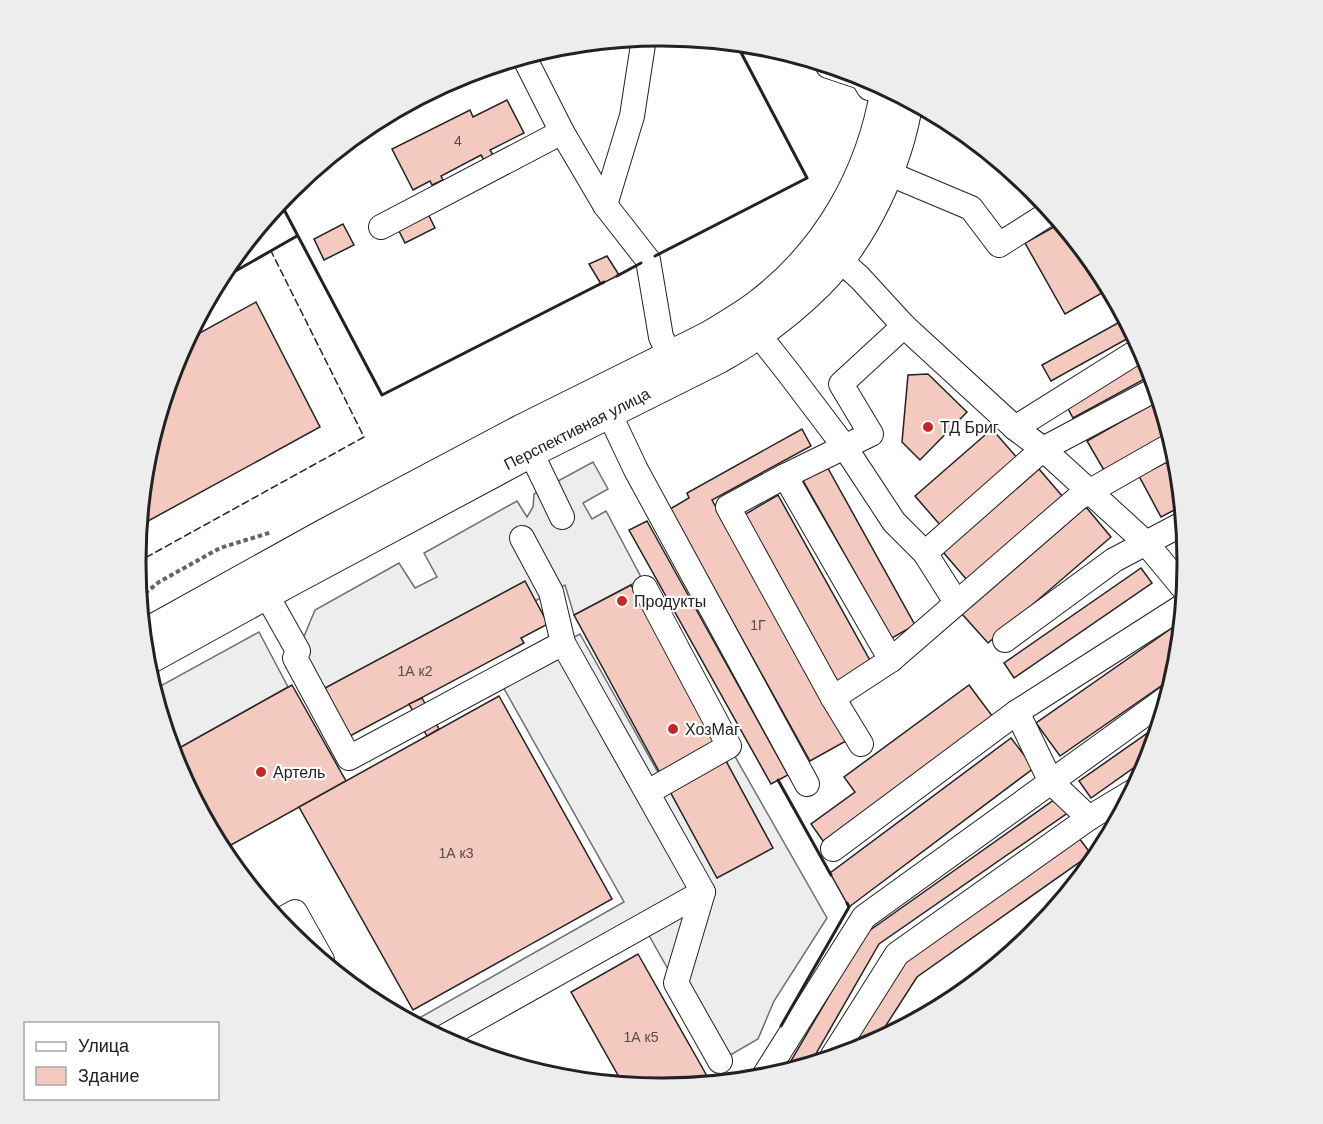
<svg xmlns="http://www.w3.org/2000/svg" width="1323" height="1124" font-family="Helvetica,sans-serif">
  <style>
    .parking { fill: #ededed; stroke: #6f6f6f; stroke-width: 1.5 }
    .building { fill: #f3c9c0; stroke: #222; stroke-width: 1.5 }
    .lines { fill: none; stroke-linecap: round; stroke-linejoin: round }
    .minor-casing { stroke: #222; stroke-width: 26 }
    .major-casing { stroke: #222; stroke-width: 32 }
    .path { stroke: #646464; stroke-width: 4; stroke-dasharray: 4.5 3; stroke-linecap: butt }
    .minor { stroke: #fff; stroke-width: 24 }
    .major { stroke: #fff; stroke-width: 30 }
    .fence { stroke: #222; stroke-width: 1.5; stroke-dasharray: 8 3; stroke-linecap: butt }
    .wall { stroke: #222; stroke-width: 3 }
    .poi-dot { fill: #c62828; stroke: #fff; stroke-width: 2 }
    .labels { text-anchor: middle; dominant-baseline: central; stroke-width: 4.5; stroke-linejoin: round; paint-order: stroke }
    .number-label { font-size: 14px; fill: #564c4a }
    .poi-label { font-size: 16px; fill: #222; stroke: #fff; text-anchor: start }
    .street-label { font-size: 16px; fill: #222; stroke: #fff }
    .rim { fill: none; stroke: #222; stroke-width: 3 }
  </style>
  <rect width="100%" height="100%" fill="#fff"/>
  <!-- parking -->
  <g class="parking">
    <path d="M593 462 608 489 583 503 592 519 606 511 642 579 574 615 565 585 535 601 525 582 314 694 295 658 315 610 399 563 415 588 437 577 424 553 517 501 527 517 533 507 534 494Z"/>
    <path d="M259 632 288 687 172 752 153 690Z"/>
    <path d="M580 634 664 783 729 746 827 918 774 1001 758 1039 720 1061 643 925 442 1038 416 1024 414 1021 624 902 498 678Z"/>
  </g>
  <!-- building -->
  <g class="building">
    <path d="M507 100 524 133 490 150 493 155 484 160 481 155 441 176 443 180 432 185 430 181 413 190 392 149 470 110 473 117Z"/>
    <path d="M1017 177 1034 190 1040 197 1031 202Z"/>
    <path d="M427 212 435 228 405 243 397 227Z"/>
    <path d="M1061 223 1099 270 1109 289 1065 314 1025 243Z"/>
    <path d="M343 224 354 245 324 260 314 239Z"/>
    <path d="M607 256 619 275 601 284 589 264Z"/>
    <path d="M256 302 320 427 139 526 146 459 176 360 187 340Z"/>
    <path d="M1125 319 1134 335 1051 381 1042 365Z"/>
    <path d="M1146 358 1152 375 1073 418 1065 403Z"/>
    <path d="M928 374 967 412 920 460 902 442 908 375Z"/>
    <path d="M1159 400 1170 435 1105 472 1087 441Z"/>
    <path d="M802 429 811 446 712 500 846 741 810 761 670 509 689 498 687 493Z"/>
    <path d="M992 429 1019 460 941 526 915 496Z"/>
    <path d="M1177 457 1182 506 1161 517 1139 476Z"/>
    <path d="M825 463 915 625 892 638 801 477Z"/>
    <path d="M1039 469 1063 497 967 580 943 552Z"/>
    <path d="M778 495 872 664 837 683 744 515Z"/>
    <path d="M1086 507 1111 537 988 643 962 614Z"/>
    <path d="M647 521 788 775 771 784 629 530Z"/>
    <path d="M1141 568 1152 583 1014 678 1004 663Z"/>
    <path d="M525 581 548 624 521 638 524 643 350 736 325 688Z"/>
    <path d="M631 585 773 848 717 878 574 615Z"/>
    <path d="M1182 621 1177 665 1174 677 1060 756 1036 723Z"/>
    <path d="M292 685 346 781 222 850 175 763 172 752Z"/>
    <path d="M969 685 993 717 823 841 811 824 855 792 844 777Z"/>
    <path d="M499 696 612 899 413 1010 299 807Z"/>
    <path d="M422 698 439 729 427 736 409 704Z"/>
    <path d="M1159 725 1149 757 1091 798 1079 781Z"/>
    <path d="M1011 738 1034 768 849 907 830 873Z"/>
    <path d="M1058 797 1069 812 879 944 810 1064 785 1071 866 933Z"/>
    <path d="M1079 838 1091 854 917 977 876 1041 862 1048 845 1053 903 964Z"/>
    <path d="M638 954 711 1083 661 1088 623 1084 571 992Z"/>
  </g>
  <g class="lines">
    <defs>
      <g id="minor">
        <path d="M524 57 562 132 605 205 648 260 661 337 678 372"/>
        <path d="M828 66 861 77"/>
        <path d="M861 75 869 88 892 91"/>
        <path d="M871 166 971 208 999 245 1051 212"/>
        <path d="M605 205 632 116 644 38"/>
        <path d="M381 227 562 132"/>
        <path d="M839 259 860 278 904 326 1015 428 1043 449 1146 543 1185 590"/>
        <path d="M758 334 788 372 844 446 894 522 925 553 956 602"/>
        <path d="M601 396 636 470 807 784"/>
        <path d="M1015 428 1141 349"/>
        <path d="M524 438 562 517"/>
        <path d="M785 476 891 660"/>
        <path d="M522 538 551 592 563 643 703 892 676 983 720 1061"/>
        <path d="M925 553 1043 449 1156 389"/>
        <path d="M645 588 729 746 648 792"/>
        <path d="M266 594 298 651 295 658 349 758 563 643"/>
        <path d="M1005 640 1114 560 1184 523"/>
        <path d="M833 698 891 660 1078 498 1173 444"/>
        <path d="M1017 712 1051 782 1089 818"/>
        <path d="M861 744 833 698 728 507 785 476 871 434 841 384 904 326"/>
        <path d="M833 849 1017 712 1183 606"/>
        <path d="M279 921 295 912 322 960"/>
        <path d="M442 1038 703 892"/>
        <path d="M832 1057 897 954 1089 818 1132 792"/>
        <path d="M764 1076 864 917 1167 698"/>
      </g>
      <g id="major">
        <path d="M143 635 323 535 521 430 708 337C725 327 742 317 758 305 828 252 872 174 886 88"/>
        <path d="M145 661 292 580 531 452 719 358C755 338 789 313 818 284 864 238 898 164 908 100"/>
      </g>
    </defs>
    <!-- minor casing -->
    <use href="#minor" class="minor-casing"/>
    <!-- major casing -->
    <use href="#major" class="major-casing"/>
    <!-- path -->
    <path class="path" d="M139 598 159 582 220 548 272 532"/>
    <!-- minor -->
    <use href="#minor" class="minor"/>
    <!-- major -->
    <use href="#major" class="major"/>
    <!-- fence -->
    <path class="fence" d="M136 563 364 437 271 251"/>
    <!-- wall -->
    <g class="wall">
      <path d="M280 202 382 395 604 282"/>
      <path d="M655 256 807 178 736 43"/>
      <path d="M617 276 641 263"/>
      <path d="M218 281 297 236"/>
      <path d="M778 780 831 875"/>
      <path d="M781 1026 849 907 847 903"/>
    </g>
  </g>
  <!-- markers -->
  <g class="poi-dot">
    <circle cx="928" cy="427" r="6"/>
    <circle cx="622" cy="601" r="6"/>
    <circle cx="673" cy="729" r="6"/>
    <circle cx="261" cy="772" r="6"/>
  </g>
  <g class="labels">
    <!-- number labels -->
    <g class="number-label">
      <text x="458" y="141">4</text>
      <text x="758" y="625">1Г</text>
      <text x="415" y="671">1А к2</text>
      <text x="456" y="853">1А к3</text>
      <text x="641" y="1037">1А к5</text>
    </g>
    <!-- poi labels -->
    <g class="poi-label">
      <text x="940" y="427">ТД Бриг</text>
      <text x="634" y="601">Продукты</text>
      <text x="685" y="729">ХозМаг</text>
      <text x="273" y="772">Артель</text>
    </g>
    <!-- street labels -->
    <g class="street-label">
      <text transform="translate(577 429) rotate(-27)">Перспективная улица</text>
    </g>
  </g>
  <!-- crop -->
  <path d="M0 0H1323V1124H0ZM661 46H662A515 515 0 0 1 1177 561V563A515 515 0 0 1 662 1078H661A515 515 0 0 1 146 563V561A515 515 0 0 1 661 46Z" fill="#ededed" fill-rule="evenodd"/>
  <path class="rim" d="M661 46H662A515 515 0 0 1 1177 561V563A515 515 0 0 1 662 1078H661A515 515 0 0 1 146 563V561A515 515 0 0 1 661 46Z"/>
  <!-- legend -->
  <rect x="24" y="1022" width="195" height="78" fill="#ffffff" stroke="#a7a7a7" stroke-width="1.5"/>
  <rect x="36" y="1042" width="30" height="9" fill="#ffffff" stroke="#a7a7a7" stroke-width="1.5"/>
  <text x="78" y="1052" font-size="18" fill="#222222">Улица</text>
  <rect x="36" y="1067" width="30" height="18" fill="#f3c9c0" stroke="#a7a7a7" stroke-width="1.5"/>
  <text x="78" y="1082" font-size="18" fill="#222222">Здание</text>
</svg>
